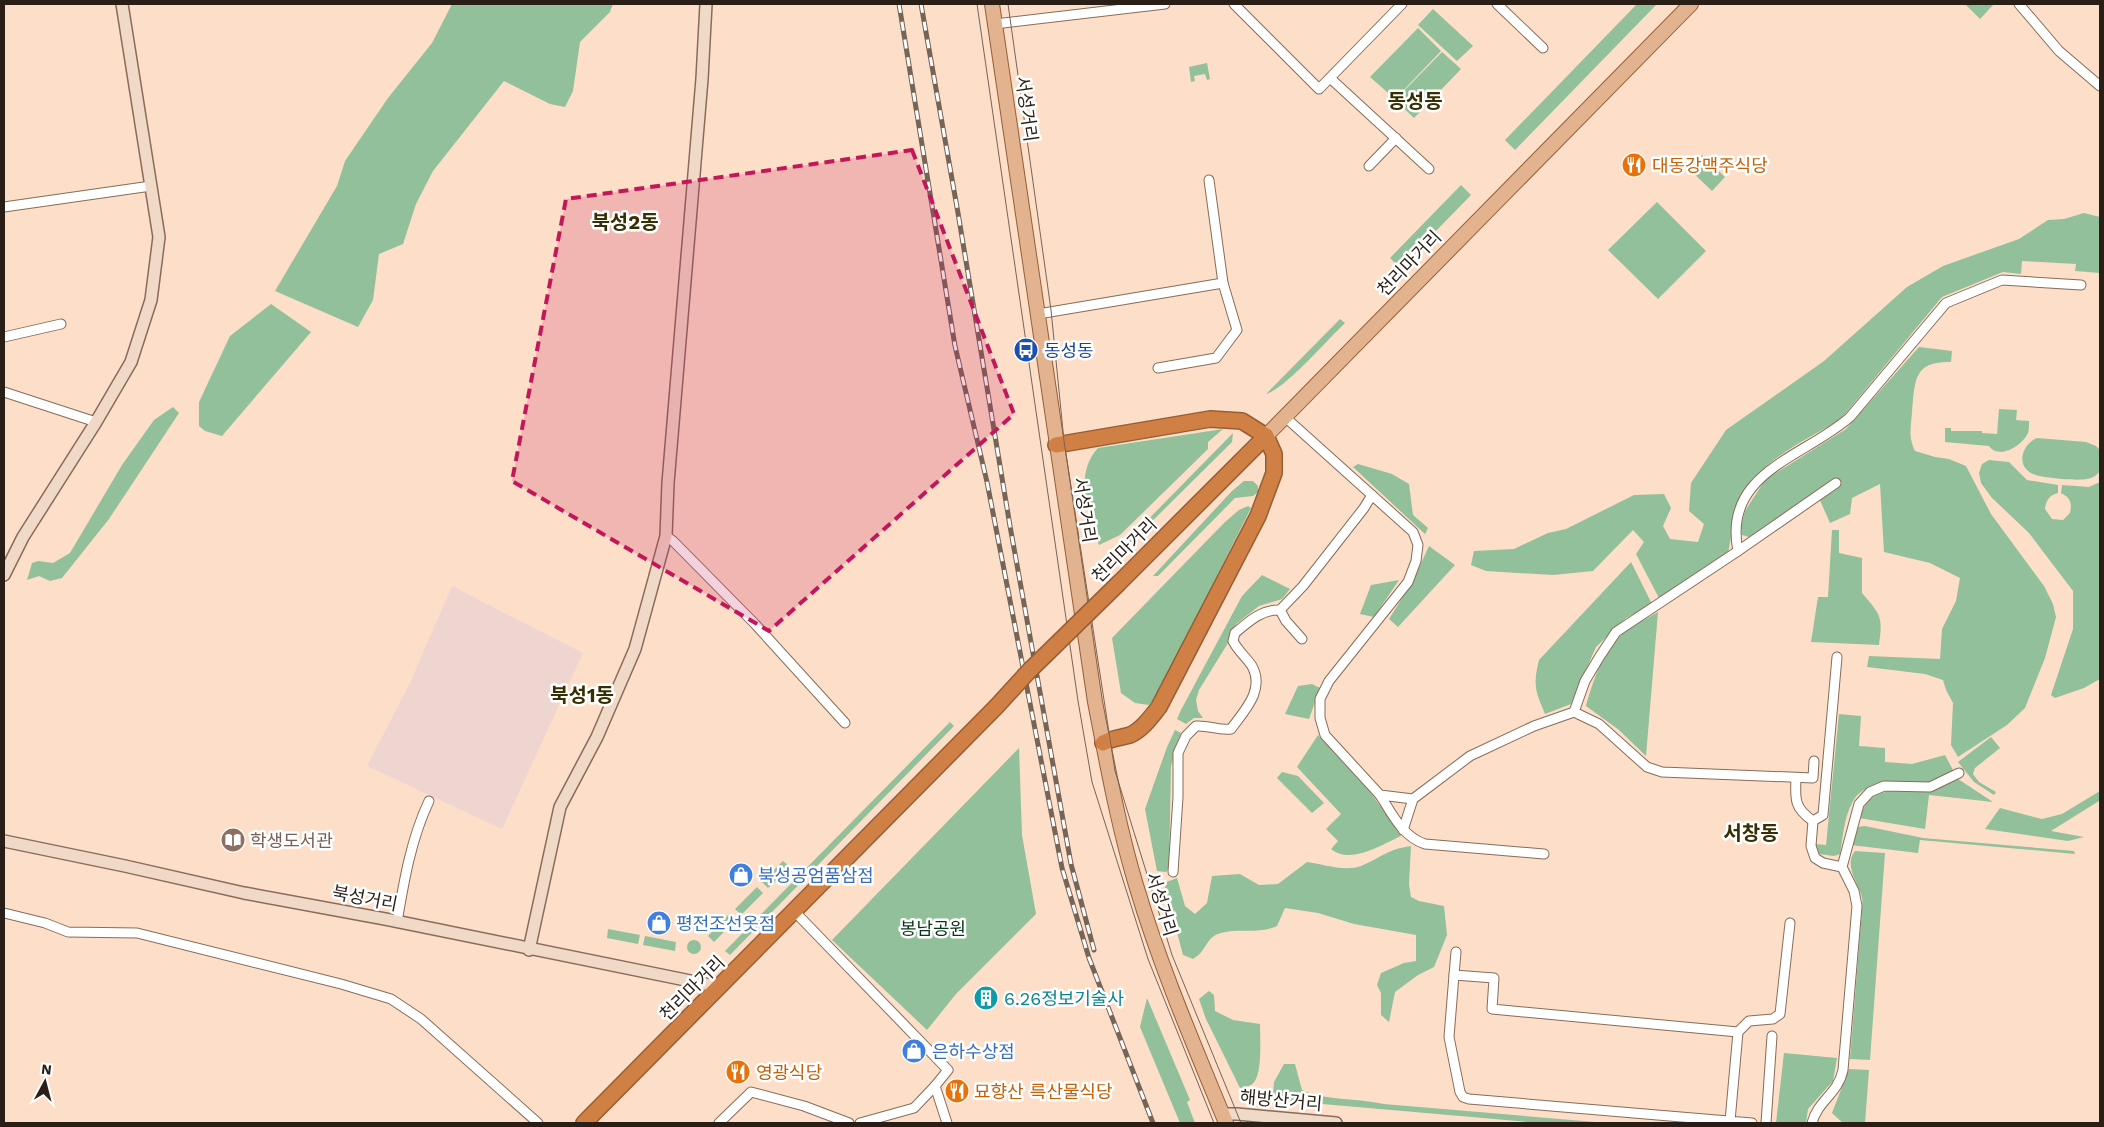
<svg xmlns="http://www.w3.org/2000/svg" width="2104" height="1127" font-family="'Work Sans','Noto Sans KR',sans-serif">
  <style>
    .education { fill: #efd5d0 }
    .green { fill: #91c09a }
    .lines { fill: none; stroke-linecap: round; stroke-linejoin: round }
    .street-casing { stroke: #876c59; stroke-width: 11 }
    .secondary-casing { stroke: #876c59; stroke-width: 14 }
    .primary-casing { stroke: #965e35; stroke-width: 16 }
    .highway-casing { stroke: #965e35; stroke-width: 18 }
    .street { stroke: #fff; stroke-width: 9 }
    .secondary { stroke: #f1d9c7; stroke-width: 11 }
    .primary { stroke: #e3b38f; stroke-width: 14 }
    .highway { stroke: #d08045; stroke-width: 15 }
    .tram { stroke: #766457; stroke-width: 1 }
    .rail-casing { stroke: #766457; stroke-width: 5 }
    .rail { stroke: #fff; stroke-width: 3; stroke-dasharray: 9; stroke-linecap: butt }
    .highway-bridge-casing { stroke: #965e35; stroke-width: 18; stroke-linecap: butt }
    .highway-bridge { stroke: #d08045; stroke-width: 15 }
    .marked { fill: #c2185b; fill-opacity: 0.2; stroke: #c2185b; stroke-width: 4; stroke-dasharray: 10 6; stroke-linejoin: round }
    .labels { text-anchor: middle; dominant-baseline: central; stroke-width: 5; stroke-linejoin: round; paint-order: stroke }
    .street-label { font-size: 18px; fill: #2a1f17; stroke: #fff }
    .food-label { font-size: 18px; fill: #c56008; stroke: #fff; text-anchor: start }
    .transit-label { font-size: 18px; fill: #164399; stroke: #fff; text-anchor: start }
    .education-label { font-size: 18px; fill: #785e54; stroke: #fff; text-anchor: start }
    .shop-label { font-size: 18px; fill: #366cbe; stroke: #fff; text-anchor: start }
    .park-label { font-size: 18px; fill: #0a3618; stroke: #fff }
    .culture-label { font-size: 18px; fill: #0d838f; stroke: #fff; text-anchor: start }
    .quarter-label { font-size: 20px; font-weight: bold; fill: #362f03; stroke: #fff }
  </style>
  <rect width="100%" height="100%" fill="#fddec9"/>
  <!-- education -->
  <path class="education" d="M452 586 583 653 502 829 367 766 410 683Z"/>
  <!-- green -->
  <g class="green">
    <path d="M452 4H613L610 12 580 42 573 91 565 107 550 104 504 81 433 171 416 204 403 244 379 254 373 300 358 327 275 291 337 186 345 161 388 98 432 43Z"/>
    <path d="M1637 4H1657L1515 150 1505 140Z"/>
    <path d="M1965 4H1994L1980 19Z"/>
    <path d="M1433 9 1473 46 1457 61 1418 25Z"/>
    <path d="M1418 28 1441 51 1395 99 1370 77Z"/>
    <path d="M1442 52 1461 69 1414 118 1395 100Z"/>
    <path d="M1207 63 1210 79 1207 80 1205 74 1194 76 1195 81 1191 82 1189 67Z"/>
    <path d="M1702 155 1725 177 1712 191 1689 169Z"/>
    <path d="M1461 185 1471 195 1400 268 1390 258Z"/>
    <path d="M1657 202 1706 251 1658 299 1608 250Z"/>
    <path d="M2084 213 2100 217V273L2075 271 2076 264 2022 261 2021 274 2003 272 1942 297 1845 414 1836 422C1797 445 1750 465 1736 512 1732 525 1731 540 1728 553L1659 598 1636 554 1644 542 1633 530 1593 571 1553 575 1486 571 1471 565 1474 551 1514 549 1548 533 1566 529 1634 495 1664 494 1671 508 1663 526 1670 539 1698 542 1704 524 1689 511 1691 483 1726 430 1824 361 1907 287 1943 266 2019 239 2048 220 2064 219Z"/>
    <path d="M271 304 311 332 222 436 205 431 199 426V402L230 336Z"/>
    <path d="M1340 319 1345 323C1328 339 1285 389 1266 394Z"/>
    <path d="M1919 347 1952 351 1951 362C1913 361 1915 381 1912 412 1911 428 1908 436 1915 451L1935 457 1949 459 1966 466 1991 514 2044 586 2053 604 2056 617 2045 658 2025 708 2007 725 1958 757 1951 745 1953 703 1946 690 1943 680 1925 674 1867 667 1869 656 1940 659 1942 629 1956 601 1960 578 1930 563 1884 552 1880 484 1852 498 1850 514 1830 523 1819 498 1842 483 1836 478 1749 537 1742 535 1741 526 1745 511 1765 480 1846 429Z"/>
    <path d="M173 407 179 413 109 519 62 578 50 581 39 576 27 580 32 563 38 561 53 563 70 553 122 465 154 420Z"/>
    <path d="M1999 409 2017 410 2016 420 2029 421C2029 425 2029 430 2028 433 2022 446 1999 460 1989 446L1945 442V428H1951V431H1982V433L1997 434Z"/>
    <path d="M1223 429 1208 442V449L1120 535 1099 545C1089 515 1073 475 1098 448Z"/>
    <path d="M1233 433 1232 442 1125 548 1126 542Z"/>
    <path d="M2037 438 2086 442 2096 446 2100 450V471C2097 475 2093 478 2087 479 2077 481 2042 478 2033 474 2015 466 2022 444 2037 438Z"/>
    <path d="M1989 460 2009 462 2027 480 2058 485V493C2049 495 2046 501 2045 509L2052 519 2063 520 2070 513C2072 503 2071 498 2061 493L2062 485 2089 487 2100 482V679L2084 688 2055 698 2051 695 2073 629V591L2029 533 1992 498 1981 483 1979 473 1982 464Z"/>
    <path d="M1358 464 1392 474 1409 484 1413 515 1428 528 1425 534 1353 467Z"/>
    <path d="M1244 481H1253L1258 486V492L1253 496 1235 498 1158 576H1153L1232 491Z"/>
    <path d="M1248 506 1251 508 1155 699 1149 705 1135 703 1121 693 1112 638 1224 523 1239 510Z"/>
    <path d="M1832 530H1839V553L1862 558V593C1881 615 1883 617 1879 645L1811 642 1818 597H1828Z"/>
    <path d="M1429 546 1455 565 1398 627 1389 619 1413 581Z"/>
    <path d="M1631 562 1652 604 1626 618 1596 647 1571 704 1545 714C1535 691 1533 684 1539 660Z"/>
    <path d="M1262 575 1290 589 1282 599 1259 606 1236 624 1228 643 1199 690 1196 700 1198 711 1203 718H1194L1186 724 1177 719 1181 710 1242 596Z"/>
    <path d="M1399 580 1374 617 1360 614 1371 585Z"/>
    <path d="M1658 612 1646 756 1619 730 1586 706C1593 681 1602 653 1622 634 1631 625 1647 619 1658 612Z"/>
    <path d="M1312 684 1320 688 1309 719 1285 714 1298 686Z"/>
    <path d="M1839 714 1861 716 1859 746 1885 748V762L1912 764 1945 755 1954 772C1943 778 1934 783 1921 784 1899 786 1867 777 1853 801 1844 817 1843 837 1840 854L1834 856 1819 854 1815 850 1816 844 1826 845Z"/>
    <path d="M950 722 954 726 730 955 725 951Z"/>
    <path d="M1175 730 1181 733 1171 766 1169 868 1166 872 1157 871 1145 809 1167 747Z"/>
    <path d="M1318 735 1371 793 1401 836C1381 845 1350 865 1331 849L1338 841 1326 829 1341 814 1297 767Z"/>
    <path d="M1991 737 2000 748 1975 768 1973 774 1979 782 1996 792 1994 795 1974 782 1958 762Z"/>
    <path d="M1019 748 1022 835 1036 914 956 994 927 1030 832 940Z"/>
    <path d="M1282 772 1298 776 1324 803 1312 813 1277 778Z"/>
    <path d="M1958 779 1993 802 1929 795 1925 829 1859 818C1873 782 1894 793 1925 792 1936 791 1948 783 1958 779Z"/>
    <path d="M2100 791 2099 801 2051 831 2084 837 2068 841 1985 829 2000 808 2042 819 2062 814Z"/>
    <path d="M1865 826 1923 838 2074 851 2075 854 1920 840 1918 853 1851 845 1857 827Z"/>
    <path d="M1411 846 1409 884 1411 897 1419 901 1444 906 1447 935 1434 967 1418 975 1395 992 1389 1022 1381 1015V993L1377 985 1381 973 1404 963 1416 961V935L1354 924 1318 913 1285 908 1277 926C1258 935 1236 927 1218 934 1206 938 1206 952 1193 959L1183 955 1164 883 1177 878 1185 906 1195 914 1207 903 1212 876 1240 874 1259 885 1278 884 1307 862C1322 864 1345 872 1361 866 1380 858 1388 849 1411 846Z"/>
    <path d="M1855 851 1885 853 1870 1060 1850 1059 1862 910C1862 906 1863 901 1862 898 1859 883 1843 866 1855 851Z"/>
    <path d="M783 861 790 867 768 888 762 882Z"/>
    <path d="M757 887 763 893 741 915 735 909Z"/>
    <path d="M729 914 736 920 714 942 708 936Z"/>
    <path d="M608 929 640 935 638 944 607 938Z"/>
    <path d="M645 936 676 942 675 951 643 945Z"/>
    <circle cx="694" cy="947" r="7"/>
    <path d="M1209 991 1214 995 1215 1011 1233 1020 1260 1024C1260 1039 1262 1066 1256 1079 1253 1086 1246 1087 1240 1088L1206 1019 1199 999Z"/>
    <path d="M1147 998 1190 1100 1187 1102 1195 1123H1180L1140 1027Z"/>
    <path d="M1784 1053 1837 1058 1833 1081 1808 1109 1806 1123H1776Z"/>
    <path d="M1284 1064H1295L1302 1090C1327 1101 1357 1098 1384 1104L1607 1123H1539L1288 1101 1273 1095 1274 1082Z"/>
    <path d="M1849 1069 1869 1070 1865 1123H1843L1832 1113Z"/>
  </g>
  <g class="lines">
    <defs>
      <g id="street">
        <path d="M1234 4 1319 89 1402 4"/>
        <path d="M1497 4 1543 48"/>
        <path d="M2019 4 2059 51 2100 86"/>
        <path d="M995 24 1165 4"/>
        <path d="M1330 78 1429 169"/>
        <path d="M1369 166 1396 138"/>
        <path d="M4 207 151 186"/>
        <path d="M1038 314 1223 283"/>
        <path d="M4 337 61 324"/>
        <path d="M1158 368 1216 358 1237 330 1223 283 1209 180"/>
        <path d="M4 392 96 422"/>
        <path d="M1285 417 1413 532 1418 545 1416 561 1408 582 1329 681 1320 699V718L1325 735 1380 795 1413 799 1470 756 1534 726 1574 712 1599 724 1647 767 1662 772 1813 778 1814 761"/>
        <path d="M666 536 673 541 755 624 845 723"/>
        <path d="M1738 551C1722 472 1805 457 1850 417L1946 303 2002 280 2081 285"/>
        <path d="M1280 610 1286 621 1302 639"/>
        <path d="M1574 712 1585 681 1600 656 1616 632 1738 551 1836 483"/>
        <path d="M1796 778C1795 799 1794 808 1813 821"/>
        <path d="M1380 795C1392 814 1403 837 1425 844L1544 854"/>
        <path d="M1403 830 1413 799"/>
        <path d="M1842 867 1859 804 1870 792 1884 786 1930 787 1959 773"/>
        <path d="M1173 872 1178 797V753L1186 736 1196 726C1209 725 1219 731 1231 729 1245 710 1265 690 1252 666 1246 657 1238 651 1233 641L1235 633C1248 622 1262 609 1280 610L1303 586 1364 508 1372 495"/>
        <path d="M795 912 948 1070 935 1086 947 1123"/>
        <path d="M4 913 45 923 68 932 137 933 341 984 391 999 421 1019 538 1123"/>
        <path d="M397 922C404 881 411 839 429 801"/>
        <path d="M1454 975 1456 952"/>
        <path d="M1738 1032 1749 1021 1773 1019 1780 1014 1790 923"/>
        <path d="M1730 1121 1738 1032 1492 1009 1494 978 1454 975 1449 1037 1460 1092 1463 1097 1469 1099 1752 1123"/>
        <path d="M719 1123 751 1092 804 1106 849 1123"/>
        <path d="M860 1123 914 1108 935 1086"/>
        <path d="M1766 1123 1772 1036"/>
        <path d="M1812 1123C1818 1100 1838 1094 1843 1070L1857 906 1854 891 1842 867 1823 863 1815 858 1811 846 1813 821 1823 815 1837 657"/>
      </g>
      <g id="secondary">
        <path d="M4 575 23 537 96 422 131 362 151 300 159 237 122 4"/>
        <path d="M4 841 125 866 244 893 385 919 720 987"/>
        <path d="M529 950 560 807 597 737 635 649 666 536 668 483 702 79 706 4"/>
        <path d="M1223 1114H1237L1336 1123"/>
      </g>
      <g id="primary">
        <path d="M992 4 1095 702C1107 763 1118 825 1136 885 1160 966 1194 1045 1226 1123"/>
        <path d="M1266 436 1691 4"/>
      </g>
      <g id="highway">
        <path d="M1056 445 1210 419 1242 421 1266 436 1274 454V473L1258 516 1159 707C1151 717 1142 730 1130 735 1121 738 1112 738 1103 743"/>
        <path d="M1119 583 1266 436"/>
        <path d="M584 1123 996 707"/>
      </g>
    </defs>
    <!-- street casing -->
    <use href="#street" class="street-casing"/>
    <!-- secondary casing -->
    <use href="#secondary" class="secondary-casing"/>
    <!-- primary casing -->
    <use href="#primary" class="primary-casing"/>
    <!-- highway casing -->
    <use href="#highway" class="highway-casing"/>
    <!-- street -->
    <use href="#street" class="street"/>
    <!-- secondary -->
    <use href="#secondary" class="secondary"/>
    <!-- primary -->
    <use href="#primary" class="primary"/>
    <!-- highway -->
    <use href="#highway" class="highway"/>
    <!-- tram -->
    <g class="tram">
      <path d="M977 4 1078 701 1092 782 1148 959 1214 1123"/>
      <path d="M1008 4 1051 310 1064 441 1115 771 1172 955 1241 1123"/>
    </g>
    <defs>
      <g id="rail">
        <path d="M899 4 955 346 987 482 1062 868 1089 958 1153 1123"/>
        <path d="M921 4 958 213 1010 526 1071 864 1094 950"/>
      </g>
    </defs>
    <!-- rail casing -->
    <use href="#rail" class="rail-casing"/>
    <!-- rail -->
    <use href="#rail" class="rail"/>
    <defs>
      <path id="highway-bridge" d="M996 707 1029 671 1119 583"/>
    </defs>
    <!-- highway-bridge casing -->
    <use href="#highway-bridge" class="highway-bridge-casing"/>
    <!-- highway-bridge -->
    <use href="#highway-bridge" class="highway-bridge"/>
  </g>
  <!-- marked area -->
  <path class="marked" d="M912 150 1014 414 769 631 512 481 566 199Z"/>
  <!-- icons -->
  <defs>
    <symbol id="restaurant-disc" viewBox="-11 -11 22 22"><circle r="9.5" fill="#e8710a" stroke="#fff"/><path d="M-5-6h1v4h1v-4h1v4h1v-4h1v5L-1.5 .5V6h-2V.5L-5-1ZM5-6V6H3V1.5H1.5Q1.5-4 5-6Z" fill="#fff"/></symbol>
    <symbol id="bus-disc" viewBox="-11 -11 22 22"><circle r="9.5" fill="#1a4fb4" stroke="#fff"/><path d="M-5-6H5V4H4V6H2V4H-2V6H-4V4H-5ZM-3.5-4V0h7V-4ZM-3.5 1.2v1.5H-2V1.2ZM2 1.2v1.5H3.5V1.2Z" fill="#fff"/></symbol>
    <symbol id="library-disc" viewBox="-11 -11 22 22"><circle r="9.5" fill="#8d6e63" stroke="#fff"/><path d="M-6-4Q-3-5.5-.7-3.5V5Q-3 3-6 4ZM6-4Q3-5.5 .7-3.5V5Q3 3 6 4Z" fill="#fff"/></symbol>
    <symbol id="shop-disc" viewBox="-11 -11 22 22"><circle r="9.5" fill="#3f7fe0" stroke="#fff"/><path d="M-5-2.5h2.3a2.7 3.5 0 0 1 5.4 0H5L5.5 6h-11ZM-1.5-2.5h3a1.5 2.3 0 0 0-3 0Z" fill="#fff"/></symbol>
    <symbol id="building-disc" viewBox="-11 -11 22 22"><circle r="9.5" fill="#0f9aa8" stroke="#fff"/><path d="M-4-6H4V6H1V3H-1V6H-4ZM-2.5-4.3h1.7v1.8h-1.7ZM.8-4.3h1.7v1.8H.8ZM-2.5-1h1.7V.8h-1.7ZM.8-1h1.7V.8H.8Z" fill="#fff"/></symbol>
  </defs>
  <g fill-rule="evenodd">
    <use href="#restaurant-disc" x="1620" y="151" width="28" height="28"/>
    <use href="#bus-disc" x="1012" y="336" width="28" height="28"/>
    <use href="#library-disc" x="219" y="826" width="28" height="28"/>
    <use href="#shop-disc" x="727" y="861" width="28" height="28"/>
    <use href="#shop-disc" x="645" y="909" width="28" height="28"/>
    <use href="#building-disc" x="972" y="984" width="28" height="28"/>
    <use href="#shop-disc" x="900" y="1037" width="28" height="28"/>
    <use href="#restaurant-disc" x="724" y="1058" width="28" height="28"/>
    <use href="#restaurant-disc" x="943" y="1077" width="28" height="28"/>
  </g>
  <g class="labels">
    <!-- street labels -->
    <g class="street-label">
      <text transform="translate(1027 109) rotate(82)">서성거리</text>
      <text transform="translate(1409 263) rotate(-46)">천리마거리</text>
      <text transform="translate(1085 510) rotate(81)">서성거리</text>
      <text transform="translate(1124 550) rotate(-45)">천리마거리</text>
      <text transform="translate(365 898) rotate(11)">북성거리</text>
      <text transform="translate(1162 904) rotate(73)">서성거리</text>
      <text transform="translate(692 988) rotate(-45)">천리마거리</text>
      <text transform="translate(1281 1100) rotate(5)">해방산거리</text>
    </g>
    <!-- food labels -->
    <g class="food-label">
      <text x="1652" y="165">대동강맥주식당</text>
      <text x="756" y="1072">영광식당</text>
      <text x="974" y="1091">묘향산 륵산물식당</text>
    </g>
    <!-- transit labels -->
    <g class="transit-label">
      <text x="1044" y="350">동성동</text>
    </g>
    <!-- education labels -->
    <g class="education-label">
      <text x="250" y="840">학생도서관</text>
    </g>
    <!-- shop labels -->
    <g class="shop-label">
      <text x="758" y="875">북성공엄품삼점</text>
      <text x="676" y="923">평전조선옷점</text>
      <text x="932" y="1051">은하수상점</text>
    </g>
    <!-- park labels -->
    <g class="park-label">
      <text x="933" y="928">봉남공원</text>
    </g>
    <!-- culture labels -->
    <g class="culture-label">
      <text x="1004" y="998">6.26정보기술사</text>
    </g>
    <!-- quarter labels -->
    <g class="quarter-label">
      <text x="1415" y="101">동성동</text>
      <text x="625" y="222">북성2동</text>
      <text x="582" y="695">북성1동</text>
      <text x="1751" y="833">서창동</text>
    </g>
  </g>
  <!-- border -->
  <rect width="2104" height="1127" fill="none" stroke="#2a1f17" stroke-width="10"/>
  <!-- north arrow -->
  <g transform="translate(45 1082) rotate(7)" stroke="#ffffff" stroke-width="4" paint-order="stroke">
  <path d="M0-4L9 19L0 12L-9 19Z" fill="#2a1f17"/>
  <text y="-8" font-size="14" font-weight="bold" text-anchor="middle" fill="#2a1f17">N</text>
  </g>
</svg>
